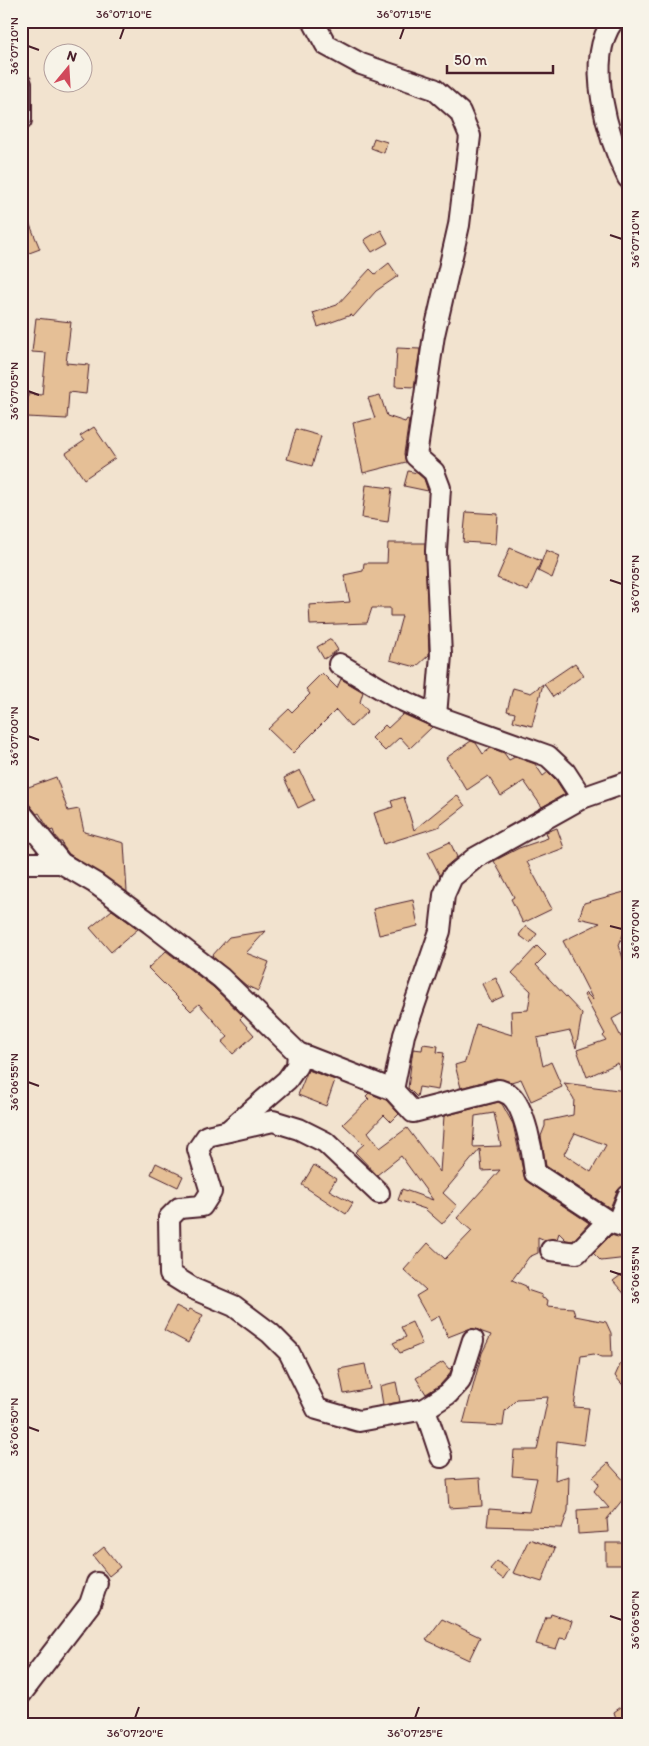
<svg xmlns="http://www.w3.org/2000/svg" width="649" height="1746" font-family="Itim,sans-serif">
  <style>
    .building { fill: #e5bf96; stroke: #4a1f2b; fill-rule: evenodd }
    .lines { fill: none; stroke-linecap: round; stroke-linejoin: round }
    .minor-casing { stroke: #4a1f2b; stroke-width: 24 }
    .minor { stroke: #f7f3e8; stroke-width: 20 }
    .ticks { fill: none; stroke: #4a1f2b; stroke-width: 2 }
    .neatline { fill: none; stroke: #4a1f2b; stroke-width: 2 }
    .ticks-label { font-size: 12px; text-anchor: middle; fill: #4a1f2b }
  </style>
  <rect width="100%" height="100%" fill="#f2e3cf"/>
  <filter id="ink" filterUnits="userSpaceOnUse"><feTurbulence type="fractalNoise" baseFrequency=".02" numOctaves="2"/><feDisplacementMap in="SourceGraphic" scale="10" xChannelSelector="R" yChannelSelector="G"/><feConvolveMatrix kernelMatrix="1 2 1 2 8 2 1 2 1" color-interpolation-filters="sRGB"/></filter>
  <g filter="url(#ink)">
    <!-- building -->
    <g class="building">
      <path d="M374 138 387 142 384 153 371 148Z"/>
      <path d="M21 203 40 249 21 256Z"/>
      <path d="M381 230 388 243 372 252 364 240Z"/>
      <path d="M389 263 398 276 376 291 353 317 351 315 318 327 313 313 337 305 370 269 375 274Z"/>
      <path d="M36 318 71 322 66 363 89 365 86 394 69 392 67 419 27 417 28 394 42 395 46 353 32 352Z"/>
      <path d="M397 348 420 349 414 387 395 386Z"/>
      <path d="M380 395 387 416 405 422 407 419 409 420 404 454 406 462 363 473 353 423 375 418 368 398Z"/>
      <path d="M94 427 115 458 84 479 66 453 84 441 80 436Z"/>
      <path d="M296 429 321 436 312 466 287 459Z"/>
      <path d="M408 471 417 473 424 479 428 491 404 486Z"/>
      <path d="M366 485 392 488 388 522 362 518Z"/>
      <path d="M466 512 498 514 496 544 463 542Z"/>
      <path d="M388 543H425L429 655 416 667 390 660 402 616H390V608H372L367 623 310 625 309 605 350 602 344 575 363 571 364 563H387Z"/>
      <path d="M510 548 541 561 528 591 497 578Z"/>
      <path d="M546 550 560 556 552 578 538 571Z"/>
      <path d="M331 639 338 650 324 659 317 647Z"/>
      <path d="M575 663 584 675 553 697 544 684Z"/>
      <path d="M322 673 337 688 341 679 363 692 360 702 368 711 351 727 336 710 293 753 268 729 289 709 292 712 310 694 306 689Z"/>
      <path d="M543 684 532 726 513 721 515 713 507 711 513 688 531 693Z"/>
      <path d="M403 714 432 727 410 748 400 737 385 751 372 738 385 725 388 728Z"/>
      <path d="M471 741 476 743 483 754 491 748 504 753 509 760 515 757 535 764 543 776 548 772 556 780 565 794 542 807 524 781 501 796 488 776 467 790 446 758Z"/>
      <path d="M300 770 314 800 298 808 284 778Z"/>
      <path d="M56 777 68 811 79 809 84 832 124 843 127 892 69 854 63 846 62 842H60L55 836 53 830 50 831 39 813 37 814 29 804 23 789Z"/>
      <path d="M457 795 465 806 438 827 384 844 374 813 393 807 391 801 404 797 414 830Z"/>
      <path d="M557 828 564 848 527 862 552 909 523 923 511 899 514 897 494 861 519 848 548 838 546 832Z"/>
      <path d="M450 842 457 857 444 868 440 876 428 852Z"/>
      <path d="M628 891V922L619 945 624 962 628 960V1010L612 1019 621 1037 628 1035 627 1086 618 1063 587 1077 577 1050 606 1040 603 1036 605 1034 584 995 586 993 593 1000 563 941 600 923 579 918 584 903Z"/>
      <path d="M413 900 418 926 379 935 373 909Z"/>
      <path d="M112 910 138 929 111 952 90 928Z"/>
      <path d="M526 926 537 934 530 943 519 935Z"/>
      <path d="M266 931 246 953 269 962 258 991 247 986 212 956 229 937Z"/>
      <path d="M537 946 546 955 536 965 582 1014 576 1048 570 1031 537 1038 543 1066 551 1062 562 1087 531 1101 521 1079 511 1082 496 1078 461 1088 455 1065 465 1062 476 1024 512 1035 511 1011 528 1010 531 991 512 973Z"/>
      <path d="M166 951 213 987 243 1016 240 1019 254 1035 233 1054 222 1042 228 1037 199 1004 191 1011 148 968Z"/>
      <path d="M496 978 504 996 491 1002 482 984Z"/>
      <path d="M423 1044 438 1046 437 1052 444 1053 438 1090 419 1087 417 1097 408 1088 413 1049 422 1050Z"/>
      <path d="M308 1070 335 1080 326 1106 298 1095Z"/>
      <path d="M564 1083 626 1091 623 1103 628 1126V1182L617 1191 610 1208 546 1166 541 1136 545 1126V1121L573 1115 574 1099ZM575 1133 606 1145 591 1172 564 1154Z"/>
      <path d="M369 1093 386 1100 399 1114 391 1122 384 1115 368 1132 380 1148 407 1128 440 1172 444 1116 498 1102 502 1104 513 1124 525 1180 589 1223 573 1241 566 1240 559 1233 557 1239 545 1240 538 1237V1253L529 1257 512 1280 526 1286 527 1290 542 1295V1298L548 1300 547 1306 573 1308 575 1316 606 1322 611 1333 612 1357H601L594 1354 581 1356 574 1407 589 1408 584 1445 557 1441 555 1480 569 1476 568 1511 562 1528 487 1526 489 1509 529 1512 537 1478 512 1476 514 1450H537L548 1397 517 1399 505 1411 503 1426 463 1424 482 1353 491 1335 471 1328 448 1337 439 1316 430 1321 416 1296 426 1290 404 1270 428 1243 445 1259 472 1231 457 1218 500 1170 482 1171 480 1149 443 1193 457 1206 442 1224 425 1209 398 1200 402 1189 433 1200 401 1156 377 1175 355 1152 364 1144 343 1124 369 1099 366 1096ZM494 1113 501 1146 473 1147 475 1116Z"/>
      <path d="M156 1163 183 1176 178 1187 151 1174Z"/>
      <path d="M314 1165 336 1179 329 1190 353 1203 346 1214 302 1185Z"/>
      <path d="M611 1235 628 1240V1258L601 1261 593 1253Z"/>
      <path d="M628 1270V1298L613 1281Z"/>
      <path d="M176 1306 188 1312 190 1309 203 1315 188 1343 164 1330Z"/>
      <path d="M412 1322 422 1344 400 1353 393 1343 406 1337 401 1327Z"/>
      <path d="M628 1347V1391L615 1376Z"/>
      <path d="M443 1362 449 1369 452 1368 449 1375 440 1385 426 1394 416 1378Z"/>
      <path d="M365 1364 370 1389 344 1394 339 1369Z"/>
      <path d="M396 1382 400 1402 383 1405 380 1386Z"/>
      <path d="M608 1463 628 1485V1493L607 1519 608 1532 578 1534 577 1510 609 1508 594 1491 599 1484 593 1477Z"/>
      <path d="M480 1478 482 1506 449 1508 447 1480Z"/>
      <path d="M529 1539 555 1548 542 1582 513 1573Z"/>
      <rect x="606" y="1543" width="22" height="22"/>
      <path d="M104 1547 120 1567 109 1576 93 1556Z"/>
      <path d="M497 1561 509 1570 503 1579 490 1569Z"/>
      <path d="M551 1614 572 1621 566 1639 560 1638 556 1649 536 1644 546 1617H550Z"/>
      <path d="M442 1619 480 1637 469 1660 426 1640Z"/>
      <path d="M628 1702V1725H618L614 1712Z"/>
    </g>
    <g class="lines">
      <defs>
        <g id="minor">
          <path d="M313 21 326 45 361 64 434 89 460 112 470 136 459 225 434 335 416 456 434 472 440 488 436 551 441 655 436 716"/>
          <path d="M613 21C584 61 608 138 628 178"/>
          <path d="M21 84V120"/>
          <path d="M339 664 395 697 436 716 548 756 565 772 582 798 475 858 452 877 444 895 440 931 404 1035 393 1090"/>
          <path d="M582 798 628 782"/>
          <path d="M21 813 61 863 95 883 150 923 221 978 298 1053 393 1090 413 1112 499 1090C502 1091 507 1093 510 1095 525 1107 533 1154 535 1173L608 1221 628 1228"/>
          <path d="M21 863H61"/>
          <path d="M228 1131 287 1080 297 1066 298 1053"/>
          <path d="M379 1193 325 1142 299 1129 273 1121 207 1136 198 1149 211 1192 202 1206 179 1208 169 1218 170 1274 194 1289 234 1306 270 1333 289 1352 317 1409 359 1421 425 1409 448 1394 460 1381 473 1340"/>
          <path d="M617 1224 628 1196"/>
          <path d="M551 1250 577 1253 608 1221"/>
          <path d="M425 1409 441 1457"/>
          <path d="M21 1694 90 1604 97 1583"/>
        </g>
      </defs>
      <!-- minor casing -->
      <use href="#minor" class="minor-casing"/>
      <!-- minor -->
      <use href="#minor" class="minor"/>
    </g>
  </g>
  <!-- ticks -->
  <path class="ticks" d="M120 39 124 28M400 39 404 28M28 46 39 50M610 235 622 239M28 391 39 395M610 580 622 584M28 736 39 740M610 926 622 929M28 1082 39 1086M610 1271 622 1275M28 1427 39 1431M610 1616 622 1620M135 1718 139 1707M415 1718 419 1707"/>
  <!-- margin -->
  <rect width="649" height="1746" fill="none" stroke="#f7f3e8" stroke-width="55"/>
  <!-- north arrow -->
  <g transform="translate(68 68) rotate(18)"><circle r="24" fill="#f7f3e8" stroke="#b29e9c"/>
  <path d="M0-4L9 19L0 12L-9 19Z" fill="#d1495b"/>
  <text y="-8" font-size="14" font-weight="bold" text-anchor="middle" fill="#4a1f2b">N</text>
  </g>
  <!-- scale -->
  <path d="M447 65v8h106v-8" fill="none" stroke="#4a1f2b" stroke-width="2.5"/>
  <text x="454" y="65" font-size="15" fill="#4a1f2b" stroke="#f7f3e8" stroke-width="4" paint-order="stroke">50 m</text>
  <rect x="28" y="28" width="594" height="1690" class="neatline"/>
  <g class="ticks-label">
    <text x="124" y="18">36°07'10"E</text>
    <text x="404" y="18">36°07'15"E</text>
    <text transform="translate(14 46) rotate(-90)" y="4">36°07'10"N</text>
    <text transform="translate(635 239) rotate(-90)" y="4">36°07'10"N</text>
    <text transform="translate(14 391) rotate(-90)" y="4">36°07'05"N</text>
    <text transform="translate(635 584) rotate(-90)" y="4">36°07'05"N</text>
    <text transform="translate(14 736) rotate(-90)" y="4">36°07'00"N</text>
    <text transform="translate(635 929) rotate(-90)" y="4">36°07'00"N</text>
    <text transform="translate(14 1082) rotate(-90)" y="4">36°06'55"N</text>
    <text transform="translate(635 1275) rotate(-90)" y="4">36°06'55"N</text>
    <text transform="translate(14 1427) rotate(-90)" y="4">36°06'50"N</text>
    <text transform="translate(635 1620) rotate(-90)" y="4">36°06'50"N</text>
    <text x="135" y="1737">36°07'20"E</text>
    <text x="415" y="1737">36°07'25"E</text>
  </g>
</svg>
